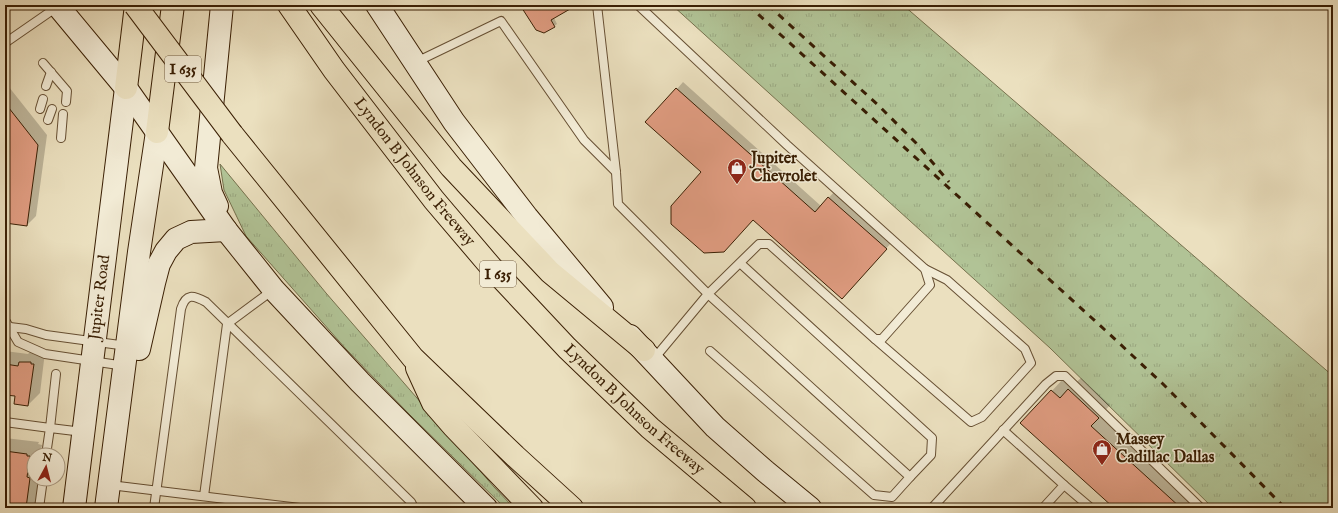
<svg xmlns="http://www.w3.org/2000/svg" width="1338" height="513" font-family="'IM FELL English',serif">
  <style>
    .grass { fill: url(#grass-tufts); stroke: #76714d }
    .shadow { fill: #0003 }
    .building { fill: #e19d82; stroke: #3a1f04 }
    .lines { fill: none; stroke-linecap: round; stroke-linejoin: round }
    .service-casing { stroke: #664f33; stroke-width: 10 }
    .secondary-casing { stroke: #3a1f04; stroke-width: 24 }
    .primary-casing { stroke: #3a1f04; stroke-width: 24 }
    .motorway-casing { stroke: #3a1f04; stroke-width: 24 }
    .service { stroke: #f2ebd5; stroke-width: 8 }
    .secondary { stroke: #f2ebd5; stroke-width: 22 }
    .primary { stroke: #ebe0bf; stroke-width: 22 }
    .motorway { stroke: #ebe0bf; stroke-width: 22 }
    .rail { stroke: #3a1f04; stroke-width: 3; stroke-dasharray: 7 7; stroke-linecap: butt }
    .motorway-bridge-casing { stroke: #3a1f04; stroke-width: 24; stroke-linecap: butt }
    .motorway-bridge { stroke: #ebe0bf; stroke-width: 22 }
    .labels { text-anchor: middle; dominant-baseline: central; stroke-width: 3; stroke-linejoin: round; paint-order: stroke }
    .shield { fill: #f2ebd5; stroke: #715c43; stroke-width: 1 }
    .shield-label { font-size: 15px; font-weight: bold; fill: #3a1f04 }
    .poi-label { font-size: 16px; font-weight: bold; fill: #3a1f04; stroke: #f2ebd5; text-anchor: start }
    .street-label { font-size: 16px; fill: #3a1f04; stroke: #f2ebd5 }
  </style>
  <defs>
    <pattern id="grass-tufts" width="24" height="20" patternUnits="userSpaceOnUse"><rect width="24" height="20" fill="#b1c396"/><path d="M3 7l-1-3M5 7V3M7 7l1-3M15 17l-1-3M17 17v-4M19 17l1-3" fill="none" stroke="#99a780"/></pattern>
  </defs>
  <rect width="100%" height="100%" fill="#ebe0bf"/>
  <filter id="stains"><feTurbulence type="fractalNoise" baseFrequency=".005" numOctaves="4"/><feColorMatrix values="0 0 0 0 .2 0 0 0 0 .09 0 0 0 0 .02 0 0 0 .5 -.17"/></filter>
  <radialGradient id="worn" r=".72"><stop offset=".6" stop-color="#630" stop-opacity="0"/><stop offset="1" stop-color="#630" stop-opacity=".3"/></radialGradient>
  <!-- grass -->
  <g class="grass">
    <path d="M672 5H903L1333 376V508H1213L1050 348Z"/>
    <path d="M220 164 326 293 494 487 514 508H505L410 415 346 349 246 236 224 190Z"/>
  </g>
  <!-- shadow -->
  <g class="shadow">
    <path d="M521 5H575L554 18 557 24 554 26Z"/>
    <path d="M5 82 47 135 36 216 27 225 5 222V177L8 151 5 147Z"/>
    <path d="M683 82 821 206 835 191 892 242 848 291 703 172 677 89Z"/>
    <path d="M32 350 45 352 40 393 28 405 16 395 5 394V351L28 354Z"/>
    <path d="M1064 378 1072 386 1081 378 1110 405 1102 414 1206 508H1112L1114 506 1022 423Z"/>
    <path d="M5 438 39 442 38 444 42 445 40 455H34V479H40L36 508H5Z"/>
    <path d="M1087 500 1096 508H1079Z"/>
  </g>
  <!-- building -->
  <g class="building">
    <path d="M520 5H577L551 20 555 27 544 33 536 30Z"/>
    <path d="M676 88 815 212 828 197 887 249 842 299 753 220 724 252 704 253 671 224V206L701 172 645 122Z"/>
    <path d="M5 103 38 145 27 226 5 223V170L7 151 5 148Z"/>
    <path d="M19 362H31V364H34L28 406 14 404 15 396 5 395V364L18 366Z"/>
    <path d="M1068 389 1099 418 1091 426 1181 508H1114L1020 423 1051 390 1060 398Z"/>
    <path d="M5 451 27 454V456H30L27 477 30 478 26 508H5Z"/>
  </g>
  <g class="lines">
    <defs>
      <g id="service">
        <path d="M597 5 616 172 618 204 708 294 653 360"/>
        <path d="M638 5 787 145 925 269 930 285 882 339H875L769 244H759L708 294 910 477 931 455 932 438 740 263"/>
        <path d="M5 43 57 7"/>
        <path d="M416 62 501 21 584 140 616 172"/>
        <path d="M43 63 67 91 66 102"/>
        <path d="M46 86 51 72"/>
        <path d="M40 109 43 99"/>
        <path d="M48 120 52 109"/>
        <path d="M61 138 63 114"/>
        <path d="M5 320 18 342 45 354 125 366"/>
        <path d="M10 327 26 329 46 335 127 346"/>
        <path d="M875 339 971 422 982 417 1031 363 1025 349 947 280 925 269"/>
        <path d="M710 351 874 495 892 497 910 477"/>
        <path d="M5 422 50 428 56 374"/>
        <path d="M1003 430 1064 485 1043 508"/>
        <path d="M46 455 50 428 83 432"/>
        <path d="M110 485 300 508"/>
        <path d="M1064 485 1091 508"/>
        <path d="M204 496 227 324 273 290"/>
        <path d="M39 508 43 479"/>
        <path d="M154 508 181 309C186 293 193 295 206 302L411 502 414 508"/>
        <path d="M932 508 1046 384 1056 376H1065L1201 508"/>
      </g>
      <g id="secondary">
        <path d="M57 5 126 88 226 230 274 290 360 382 486 508"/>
        <path d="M377 5 454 122 527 217 602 307"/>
        <path d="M217 206 211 193 206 168 222 5"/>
        <path d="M630 336 715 427 765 471 810 508"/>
        <path d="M139 349 154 283 159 264 166 251 176 239 191 232 226 230"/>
        <path id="s1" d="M74 508 126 88"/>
        <path d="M106 508 139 252 157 132"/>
      </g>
      <g id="primary">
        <path d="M126 88 136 5"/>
        <path d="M157 132 173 5"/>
      </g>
      <g id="motorway">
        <path id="s2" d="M289 5 334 70 434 200 491 267 567 348 650 428 745 508"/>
        <path d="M321 5 451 167 550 272 644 350"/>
        <path d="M232 134 413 358 515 456 572 508"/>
        <path d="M417 368 433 403 453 426 532 508"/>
      </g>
    </defs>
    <!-- service casing -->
    <use href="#service" class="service-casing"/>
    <!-- secondary casing -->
    <use href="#secondary" class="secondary-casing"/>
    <!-- primary casing -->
    <use href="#primary" class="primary-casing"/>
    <!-- motorway casing -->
    <use href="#motorway" class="motorway-casing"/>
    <!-- service -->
    <use href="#service" class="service"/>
    <!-- secondary -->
    <use href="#secondary" class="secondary"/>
    <!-- primary -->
    <use href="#primary" class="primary"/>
    <!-- motorway -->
    <use href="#motorway" class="motorway"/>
    <!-- rail -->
    <g class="rail">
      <path d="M748 5 1105 330 1163 384 1285 508"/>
      <path d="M768 5 878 105 916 143 949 182"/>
      <path d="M1300 5 1333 9"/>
    </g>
    <defs>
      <path id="motorway-bridge" d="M135 5 232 134"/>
    </defs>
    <!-- motorway-bridge casing -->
    <use href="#motorway-bridge" class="motorway-bridge-casing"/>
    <!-- motorway-bridge -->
    <use href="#motorway-bridge" class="motorway-bridge"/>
  </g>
  <!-- icons -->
  <defs>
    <symbol id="shop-pin" viewBox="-11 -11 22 30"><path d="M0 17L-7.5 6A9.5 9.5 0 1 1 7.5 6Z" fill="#8f2418" stroke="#f2ebd5"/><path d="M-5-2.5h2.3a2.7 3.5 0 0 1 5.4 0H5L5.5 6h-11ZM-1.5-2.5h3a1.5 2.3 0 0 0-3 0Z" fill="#fff"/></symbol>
  </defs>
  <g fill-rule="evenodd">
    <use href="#shop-pin" x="726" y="157" width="22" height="30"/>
    <use href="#shop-pin" x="1091" y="438" width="22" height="30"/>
  </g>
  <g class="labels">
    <!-- shield labels -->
    <g class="shield">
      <rect x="165" y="56" width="36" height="26" rx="3"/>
      <rect x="480" y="261" width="36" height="26" rx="3"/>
    </g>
    <g class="shield-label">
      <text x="183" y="69">I 635</text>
      <text x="498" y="274">I 635</text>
    </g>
    <!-- poi labels -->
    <g class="poi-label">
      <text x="751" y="159">Jupiter<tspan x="751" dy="18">Chevrolet</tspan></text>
      <text x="1116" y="440">Massey<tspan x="1116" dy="18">Cadillac Dallas</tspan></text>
    </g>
    <!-- street labels -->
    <g class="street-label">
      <text stroke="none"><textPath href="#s2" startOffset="209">Lyndon B Johnson Freeway</textPath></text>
      <text stroke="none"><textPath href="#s1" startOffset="212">Jupiter Road</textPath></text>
      <text stroke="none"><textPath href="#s2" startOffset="533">Lyndon B Johnson Freeway</textPath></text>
    </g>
  </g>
  <!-- margin -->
  <rect width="1338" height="513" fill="none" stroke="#ebe0bf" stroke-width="20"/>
  <rect x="6" y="6" width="1326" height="501" fill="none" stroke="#3a1f04" stroke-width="2"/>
  <rect x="10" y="10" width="1318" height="493" fill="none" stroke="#3a1f04"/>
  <!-- north arrow -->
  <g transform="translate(46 467) rotate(7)"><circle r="19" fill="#f2ebd5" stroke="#a89981"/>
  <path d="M0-3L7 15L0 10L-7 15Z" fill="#8f2418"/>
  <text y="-6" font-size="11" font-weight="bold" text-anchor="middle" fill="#3a1f04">N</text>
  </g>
  <rect width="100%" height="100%" filter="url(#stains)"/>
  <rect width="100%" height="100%" fill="url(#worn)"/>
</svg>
